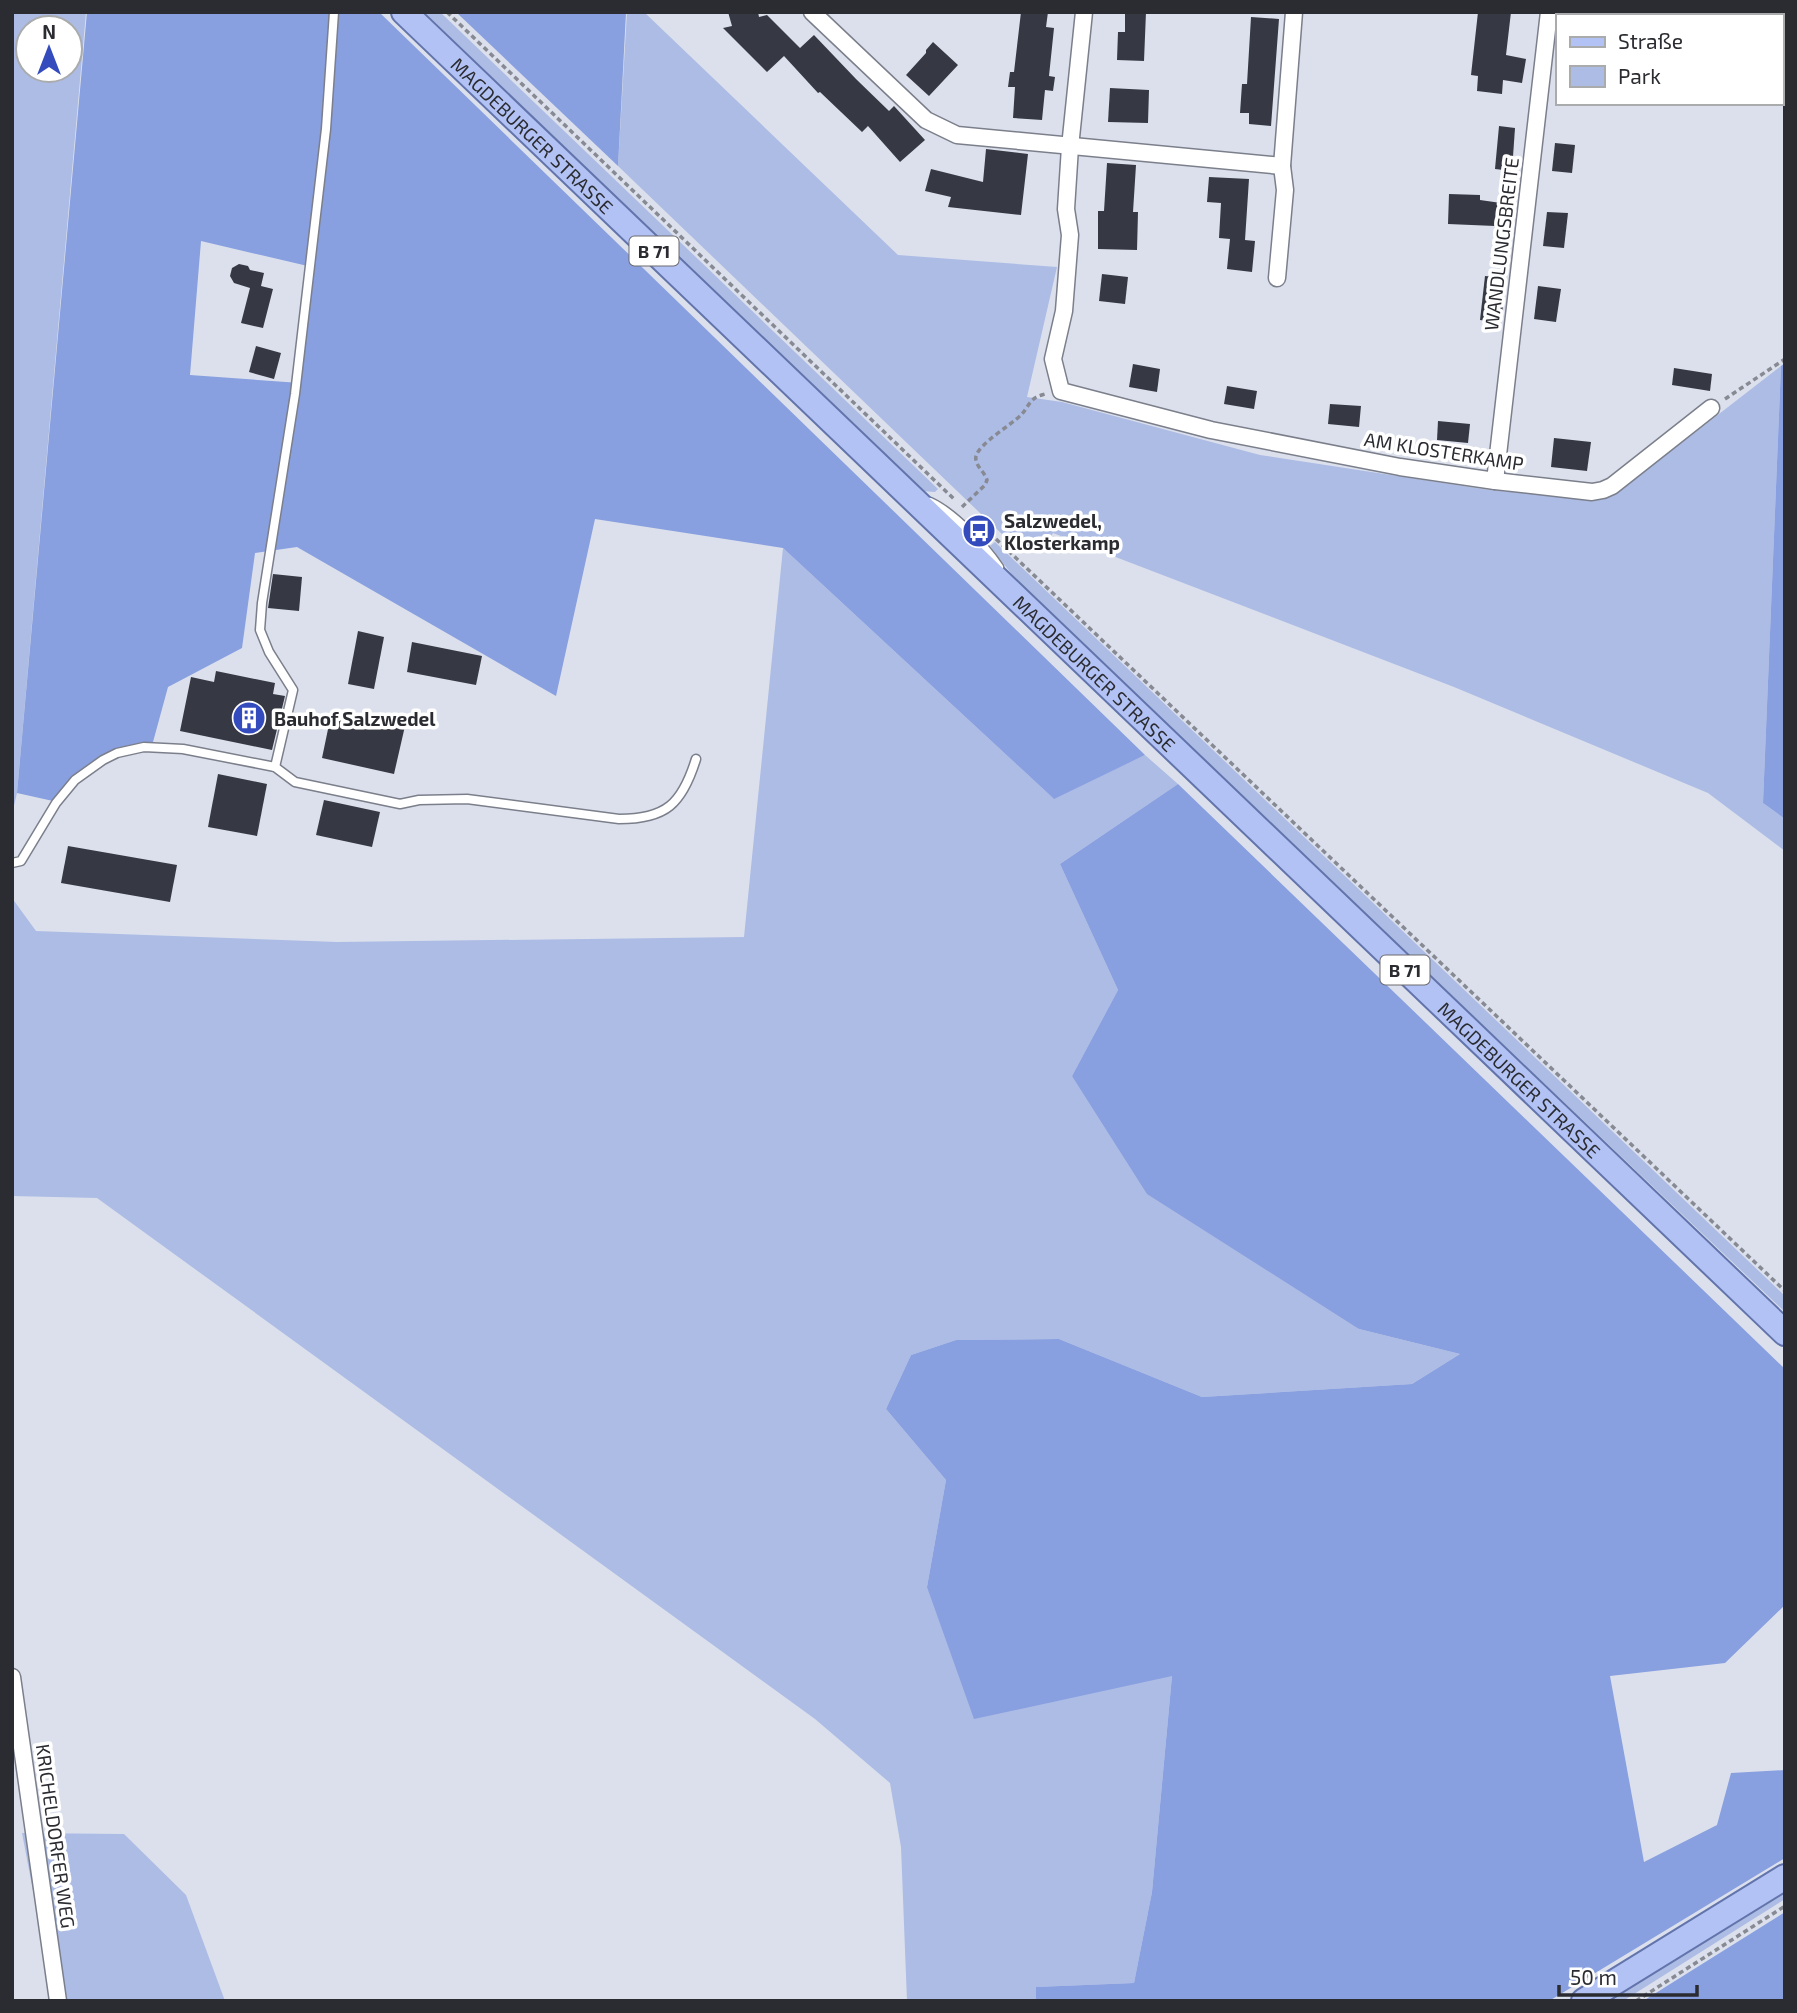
<svg xmlns="http://www.w3.org/2000/svg" width="1797" height="2013" font-family="'Exo 2',sans-serif">
  <style>
    .green { fill: #adbce5; fill-rule: evenodd }
    .forest { fill: #889fe0; fill-rule: evenodd }
    .building { fill: #363943 }
    .lines { fill: none; stroke-linecap: round; stroke-linejoin: round }
    .service-casing { stroke: #7b7f8b; stroke-width: 11 }
    .minor-casing { stroke: #7b7f8b; stroke-width: 19 }
    .primary-casing { stroke: #6274ab; stroke-width: 28 }
    .path { stroke: #878a92; stroke-width: 3.5; stroke-dasharray: 5 3.5; stroke-linecap: butt }
    .service { stroke: #fff; stroke-width: 8 }
    .minor { stroke: #fff; stroke-width: 16 }
    .primary { stroke: #b2c2f4; stroke-width: 24 }
    .labels { text-anchor: middle; dominant-baseline: central; stroke-width: 7; stroke-linejoin: round; paint-order: stroke }
    .shield { fill: #fff; stroke: #6b6b6f; stroke-width: 2 }
    .shield-label { font-size: 18px; font-weight: bold; fill: #2b2c31 }
    .street-label { font-size: 19px; fill: #2b2c31; stroke: #fff }
    .poi-label { font-size: 19px; font-weight: bold; fill: #2b2c31; stroke: #fff; text-anchor: start }
  </style>
  <rect width="100%" height="100%" fill="#dbe0ec"/>
  <!-- green -->
  <g class="green">
    <path d="M12 12H86L17 793 12 814ZM28 28H70V70H28Z"/>
    <path d="M420 12H440L938 489 935 492 922 491Z"/>
    <path d="M627 12H644L898 255 1057 267 1027 397 1062 402 1260 455 1489 490 1590 499 1617 493 1781 366 1763 803 1785 819V851L1708 793 1454 687 1053 533 1042 551 1004 536 618 166Z"/>
    <path d="M995 542 1785 1296V1312L1023 589 990 546Z"/>
    <path d="M783 548 1053 798 1145 755 1178 784 1060 864 1118 990 1072 1076 1359 1329 1460 1354 1412 1384 1202 1397 1059 1339 956 1340 911 1355 886 1409 946 1480 927 1587 1172 1676 1152 1892 1134 1983 1037 1987 1036 2001H907L901 1847 890 1783 815 1719 97 1198 12 1196V898L36 931 337 942 744 937Z"/>
    <path d="M22 1833 124 1834 186 1895 225 2001H54Z"/>
    <path d="M1785 1890V1899L1623 2001H1604Z"/>
  </g>
  <!-- forest -->
  <g class="forest">
    <path d="M87 12H379L1145 755 1054 799 783 548 595 519 556 696 297 547 255 553 242 648 168 687 153 742C102 750 87 763 53 801L17 793ZM201 241 312 267 300 383 190 375Z"/>
    <path d="M456 12H626L618 166Z"/>
    <path d="M1785 363V819L1763 803 1781 366Z"/>
    <path d="M1178 784 1785 1369V1605L1725 1663 1610 1676 1644 1862 1717 1825 1731 1773 1785 1770V1858L1549 2001H1036V1987L1134 1983 1152 1892 1172 1676 974 1719 927 1587 946 1480 886 1409 911 1355 956 1340 1059 1339 1202 1397 1412 1384 1460 1354 1359 1329 1147 1194 1072 1076 1118 990 1060 864Z"/>
    <path d="M1785 1912V2001H1643Z"/>
  </g>
  <!-- building -->
  <g class="building">
    <path d="M728 12H758L759 17 767 15 800 48 814 35 856 79 889 111 894 106 925 140 900 162 868 126 862 132 820 92 818 93 784 56 767 72 723 28 732 26Z"/>
    <path d="M1021 12H1048L1046 27 1054 28 1049 76 1055 77 1053 91 1045 90 1042 120 1013 118 1015 87H1008L1010 72H1014Z"/>
    <path d="M1125 12H1146L1144 61 1117 60 1118 32H1125Z"/>
    <path d="M1478 12H1511L1506 55 1526 59 1522 83 1503 80 1502 94 1477 91 1478 76 1471 75Z"/>
    <path d="M1251 17 1279 19 1271 126 1249 124V113H1240L1242 84H1247Z"/>
    <path d="M933 42 958 65 929 96 906 75 926 53V50Z"/>
    <path d="M1110 88 1149 90 1148 123 1108 122Z"/>
    <path d="M1499 126 1515 128 1512 171 1495 169Z"/>
    <path d="M1555 143 1575 145 1572 173 1552 171Z"/>
    <path d="M986 149 1028 154 1021 215 948 207 951 197 925 191 931 169 983 182Z"/>
    <path d="M1107 163 1136 165 1133 212H1138L1137 250 1098 249V211H1104Z"/>
    <path d="M1209 177 1249 179 1245 240 1255 241 1252 272 1227 269 1230 239 1219 238 1221 203 1207 202Z"/>
    <path d="M1449 194 1480 195V200L1515 205 1510 236 1494 234 1495 226 1448 224Z"/>
    <path d="M1547 212 1568 213 1564 248 1543 246Z"/>
    <path d="M239 264 248 266 250 270 264 273 261 286 273 289 263 328 241 323 250 288 234 283 230 276 232 268Z"/>
    <path d="M1102 274 1128 277 1125 304 1099 301Z"/>
    <path d="M1485 276 1506 278 1501 323 1480 320Z"/>
    <path d="M1538 286 1561 289 1556 322 1534 319Z"/>
    <path d="M256 346 281 353 274 379 249 372Z"/>
    <path d="M1133 364 1160 369 1157 392 1129 387Z"/>
    <path d="M1674 368 1712 374 1710 391 1672 385Z"/>
    <path d="M1227 386 1257 391 1254 409 1224 404Z"/>
    <path d="M1330 404 1361 406 1359 427 1328 424Z"/>
    <path d="M1438 421 1470 424 1468 443 1437 440Z"/>
    <path d="M1554 438 1591 442 1587 471 1551 467Z"/>
    <path d="M273 574 302 577 299 611 268 608Z"/>
    <path d="M358 631 384 637 374 689 348 684Z"/>
    <path d="M412 642 482 656 476 685 407 672Z"/>
    <path d="M216 671 275 683 273 694 285 696 272 750 180 731 191 677 214 682Z"/>
    <path d="M332 710 405 726 394 774 322 758Z"/>
    <path d="M218 774 267 784 257 836 208 827Z"/>
    <path d="M324 800 380 812 372 847 316 835Z"/>
    <path d="M68 846 177 865 170 902 61 883Z"/>
  </g>
  <g class="lines">
    <defs>
      <g id="service">
        <path d="M930 502C954 513 984 545 999 567"/>
        <path d="M275 767 293 690 269 652 260 630 262 603 295 394 326 129 334 12"/>
        <path d="M12 863 21 861 56 803 75 780 103 760 117 753 144 747 183 749 275 767 295 782 400 804 419 800 467 799 619 819C666 819 682 804 696 759"/>
      </g>
      <g id="minor">
        <path d="M812 12 926 120 957 135 1282 166"/>
        <path d="M1084 12 1070 147 1066 209 1070 235 1064 311 1053 359 1061 391 1211 430 1400 467 1495 481 1592 492 1603 490 1612 486 1711 408"/>
        <path d="M1277 278 1285 190 1282 166 1294 12"/>
        <path d="M1495 481 1549 12"/>
        <path d="M12 1677 58 2001"/>
      </g>
      <g id="primary">
        <path id="s1" d="M404 12 1785 1333"/>
        <path d="M1584 2001 1785 1877"/>
      </g>
    </defs>
    <!-- service casing -->
    <use href="#service" class="service-casing"/>
    <!-- minor casing -->
    <use href="#minor" class="minor-casing"/>
    <!-- primary casing -->
    <use href="#primary" class="primary-casing"/>
    <!-- path -->
    <g class="path">
      <path d="M447 12 955 500"/>
      <path d="M1725 399 1785 359"/>
      <path d="M962 507 985 485 987 480C985 472 974 465 976 456 980 443 1011 425 1021 415 1026 410 1029 402 1035 398 1037 396 1042 395 1045 394"/>
      <path d="M996 539 1785 1291"/>
      <path d="M1636 2001 1785 1906"/>
    </g>
    <!-- service -->
    <use href="#service" class="service"/>
    <!-- minor -->
    <use href="#minor" class="minor"/>
    <!-- primary -->
    <use href="#primary" class="primary"/>
  </g>
  <!-- icons -->
  <defs>
    <symbol id="bus-disc" viewBox="-11 -11 22 22"><circle r="9.5" fill="#334bbd" stroke="#fff"/><path d="M-5-6H5V4H4V6H2V4H-2V6H-4V4H-5ZM-3.5-4V0h7V-4ZM-3.5 1.2v1.5H-2V1.2ZM2 1.2v1.5H3.5V1.2Z" fill="#fff"/></symbol>
    <symbol id="building-disc" viewBox="-11 -11 22 22"><circle r="9.5" fill="#334bbd" stroke="#fff"/><path d="M-4-6H4V6H1V3H-1V6H-4ZM-2.5-4.3h1.7v1.8h-1.7ZM.8-4.3h1.7v1.8H.8ZM-2.5-1h1.7V.8h-1.7ZM.8-1h1.7V.8H.8Z" fill="#fff"/></symbol>
  </defs>
  <g fill-rule="evenodd">
    <use href="#bus-disc" x="960" y="512" width="38" height="38"/>
    <use href="#building-disc" x="230" y="699" width="38" height="38"/>
  </g>
  <g class="labels">
    <!-- shield labels -->
    <g class="shield">
      <rect x="629.5" y="236.5" width="49" height="29" rx="5"/>
      <rect x="1380.5" y="955.5" width="49" height="29" rx="5"/>
    </g>
    <g class="shield-label">
      <text x="654" y="251">B 71</text>
      <text x="1405" y="970">B 71</text>
    </g>
    <!-- street labels -->
    <g class="street-label">
      <text stroke="none"><textPath href="#s1" startOffset="178">MAGDEBURGER STRASSE</textPath></text>
      <text transform="translate(1501 244) rotate(-83)">WANDLUNGSBREITE</text>
      <text transform="translate(1444 451) rotate(9)">AM KLOSTERKAMP</text>
      <text stroke="none"><textPath href="#s1" startOffset="956">MAGDEBURGER STRASSE</textPath></text>
      <text stroke="none"><textPath href="#s1" startOffset="1544">MAGDEBURGER STRASSE</textPath></text>
      <text transform="translate(56 1836) rotate(82)">KRICHELDORFER WEG</text>
    </g>
    <!-- poi labels -->
    <g class="poi-label">
      <text x="1004" y="520">Salzwedel,<tspan x="1004" dy="22">Klosterkamp</tspan></text>
      <text x="274" y="718">Bauhof Salzwedel</text>
    </g>
  </g>
  <!-- border -->
  <rect width="1797" height="2013" fill="none" stroke="#2b2c31" stroke-width="28"/>
  <!-- legend -->
  <rect x="1556" y="14" width="228" height="91" fill="#ffffff" stroke="#aaabad" stroke-width="2"/>
  <rect x="1570" y="37" width="35" height="10" fill="#b2c2f4" stroke="#aaabad" stroke-width="2"/>
  <text x="1618" y="49" font-size="21" fill="#2b2c31">Straße</text>
  <rect x="1570" y="66" width="35" height="21" fill="#adbce5" stroke="#aaabad" stroke-width="2"/>
  <text x="1618" y="84" font-size="21" fill="#2b2c31">Park</text>
  <!-- north arrow -->
  <g transform="translate(49 49)"><circle r="33" fill="#ffffff" stroke="#aaabad" stroke-width="2"/>
  <path d="M0-5L12 26L0 18L-12 26Z" fill="#334bbd"/>
  <text y="-10" font-size="19" font-weight="bold" text-anchor="middle" fill="#2b2c31">N</text>
  </g>
  <!-- scale -->
  <path d="M1559 1985v10h138v-10" fill="none" stroke="#2b2c31" stroke-width="3.5"/>
  <text x="1570" y="1985" font-size="21" fill="#2b2c31" stroke="#ffffff" stroke-width="5" paint-order="stroke">50 m</text>
</svg>
